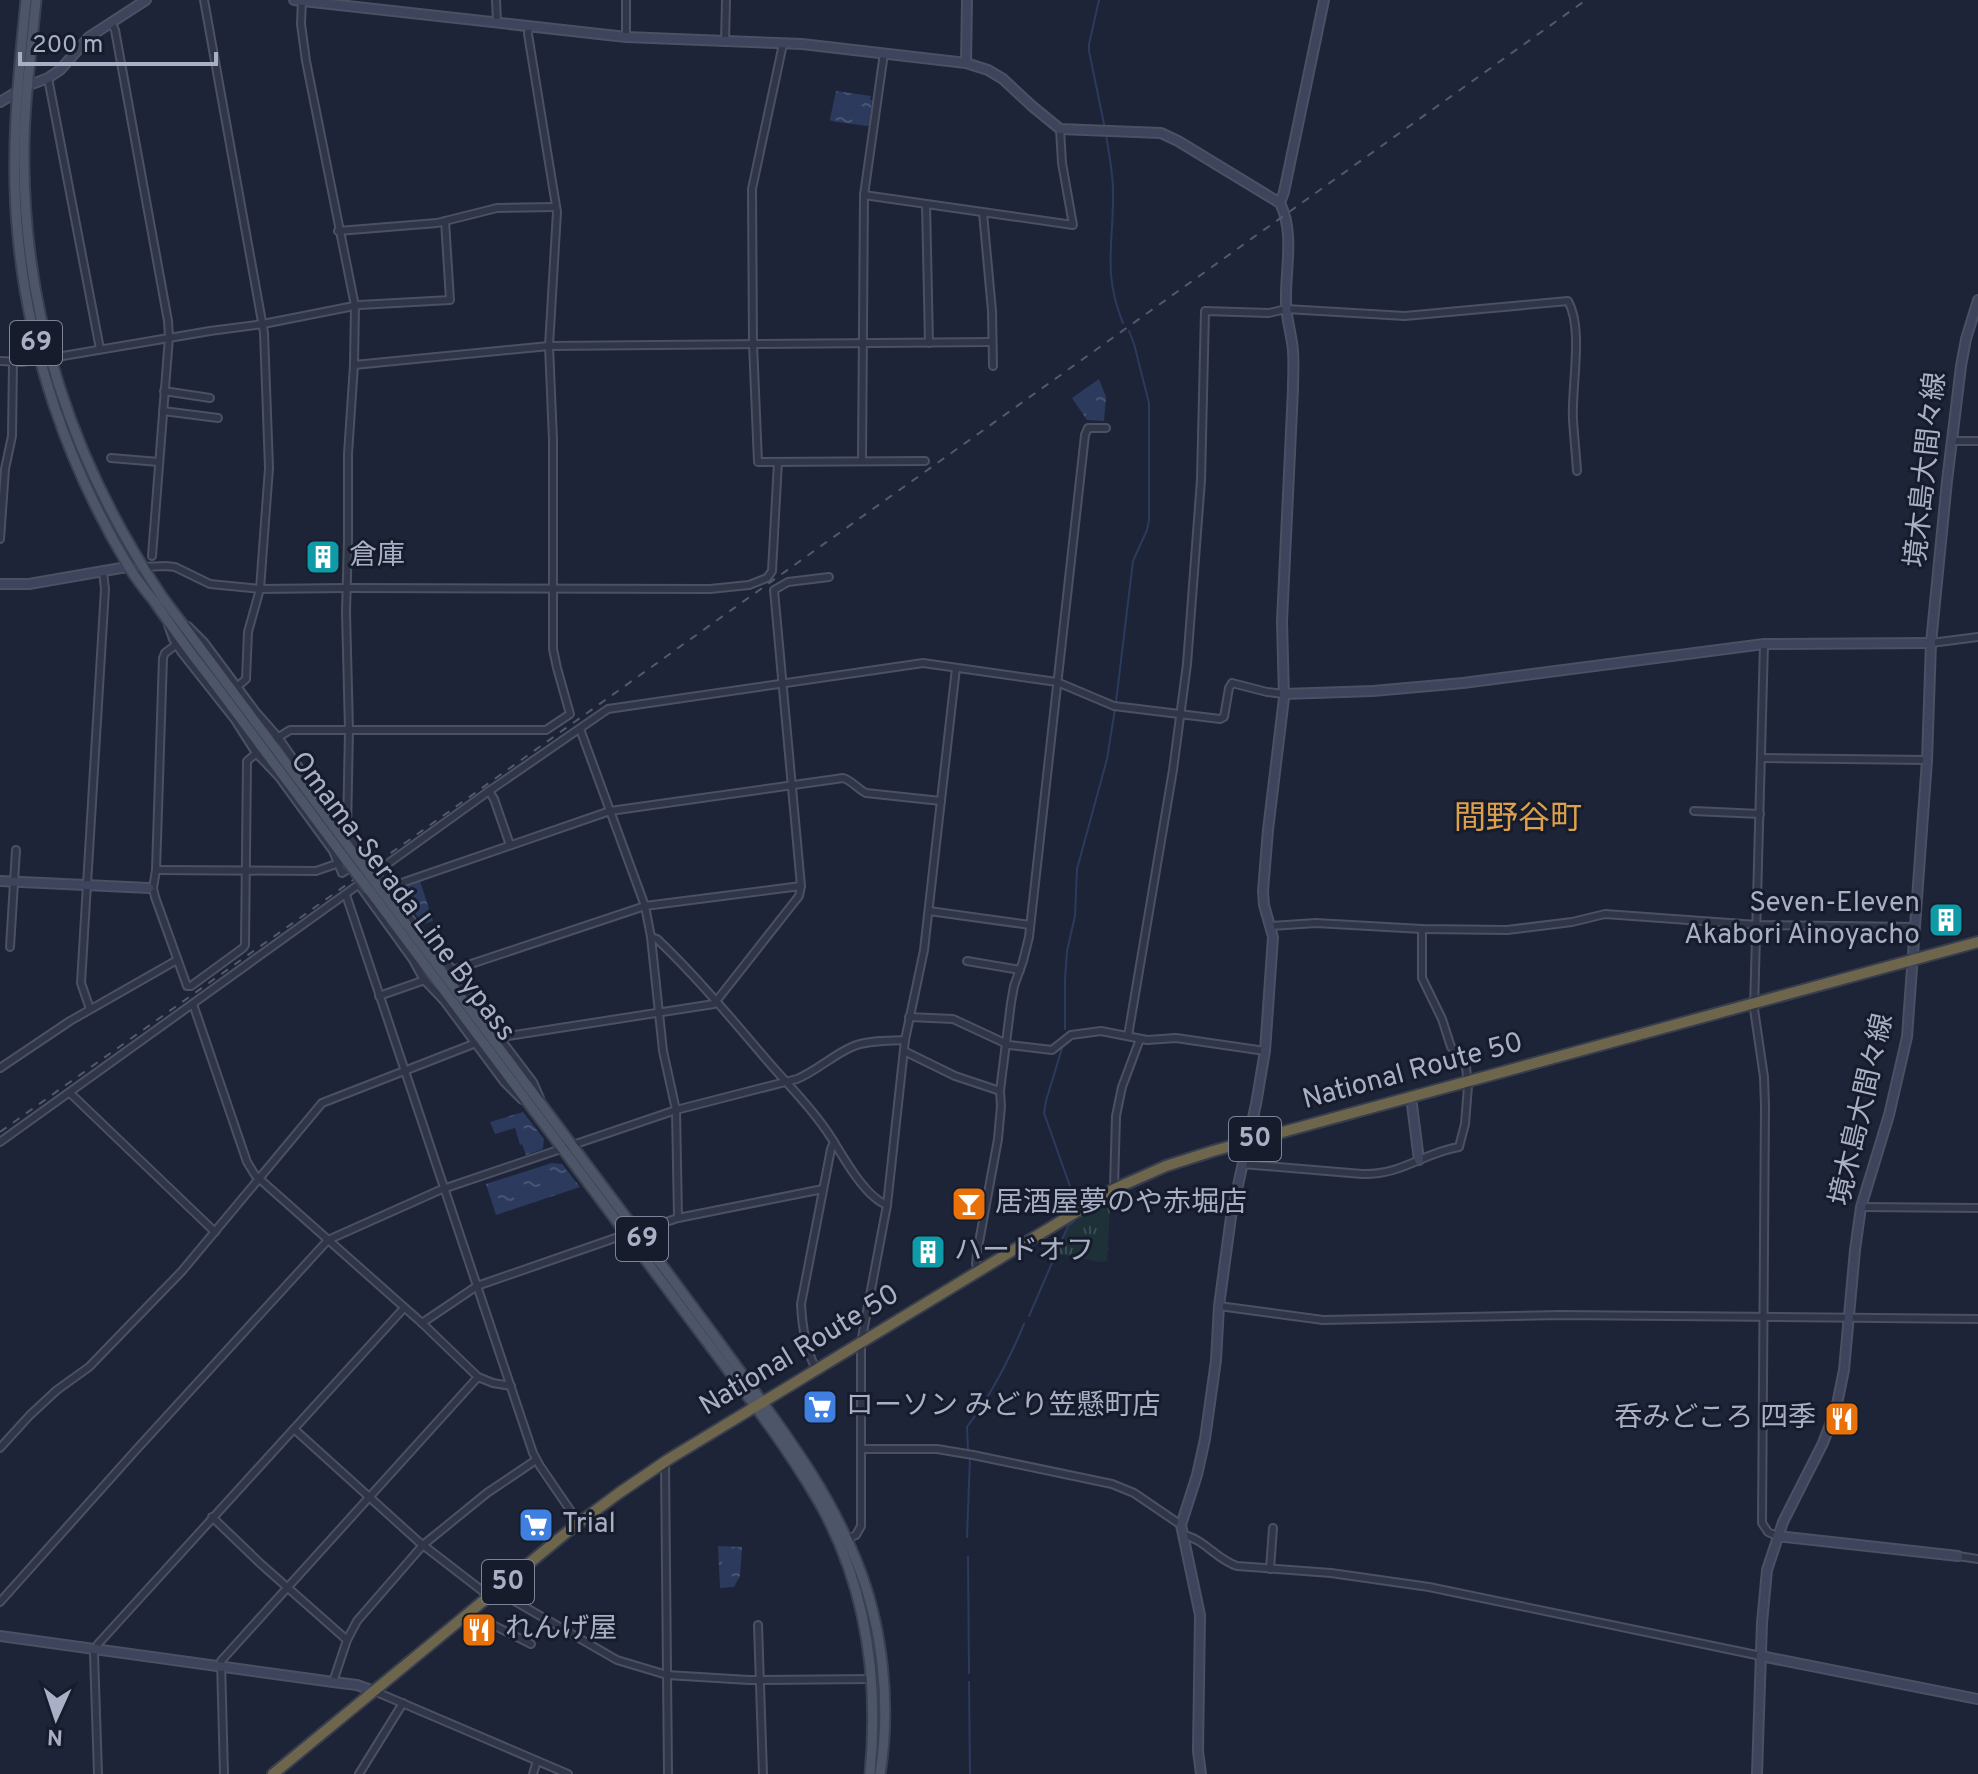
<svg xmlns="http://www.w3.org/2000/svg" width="1978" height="1774" font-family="Overpass,'Noto Sans JP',sans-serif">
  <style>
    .grass { fill: url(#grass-tufts) }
    .water { fill: url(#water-ripples) }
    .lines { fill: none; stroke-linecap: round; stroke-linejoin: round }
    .stream { stroke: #2c3a5e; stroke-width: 2 }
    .street-casing { stroke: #4b5162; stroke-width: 10 }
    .secondary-casing { stroke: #4b5162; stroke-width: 12 }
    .primary-casing { stroke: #394050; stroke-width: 13 }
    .highway-casing { stroke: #383e4e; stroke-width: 14 }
    .street { stroke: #303647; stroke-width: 6 }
    .secondary { stroke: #3e445b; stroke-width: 8 }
    .primary { stroke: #4d5568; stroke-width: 9 }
    .highway { stroke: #6e664c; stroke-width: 10 }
    .rail { stroke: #51596f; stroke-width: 2; stroke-dasharray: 8 8; stroke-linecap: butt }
    .primary-bridge-casing { stroke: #394050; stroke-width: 13; stroke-linecap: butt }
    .primary-bridge { stroke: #4d5568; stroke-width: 9 }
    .labels { text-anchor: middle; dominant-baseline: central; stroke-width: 6; stroke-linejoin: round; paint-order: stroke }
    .shield { fill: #161c2b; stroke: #7d8497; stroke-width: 2 }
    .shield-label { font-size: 26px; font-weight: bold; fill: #a9b0c5 }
    .street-label { font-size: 28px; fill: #a9b0c5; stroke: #161c2b }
    .poi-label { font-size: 28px; fill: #a9b0c5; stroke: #161c2b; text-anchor: start }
    .quarter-label { font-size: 32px; fill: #dda04c; stroke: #161c2b }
  </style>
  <defs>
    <pattern id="grass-tufts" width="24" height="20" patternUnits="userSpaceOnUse" patternTransform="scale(2)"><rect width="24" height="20" fill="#1e3138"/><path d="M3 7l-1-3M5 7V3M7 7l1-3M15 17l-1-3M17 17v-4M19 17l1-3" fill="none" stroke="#3c4c53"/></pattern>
    <pattern id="water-ripples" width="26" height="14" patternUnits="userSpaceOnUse" patternTransform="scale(2)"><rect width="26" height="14" fill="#2c3a5e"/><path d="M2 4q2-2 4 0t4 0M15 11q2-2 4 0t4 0" fill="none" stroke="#485474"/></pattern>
  </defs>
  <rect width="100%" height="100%" fill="#1d2437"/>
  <!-- grass -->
  <path class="grass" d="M1109 1200 1110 1206 1107 1261 1101 1262 1058 1254 1068 1227 1077 1222V1218Z"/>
  <!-- water -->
  <g class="water">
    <path d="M836 91 871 96 870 100H872L869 125 867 126 831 121 830 119Z"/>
    <path d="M1099 379 1106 397 1104 421 1087 420 1072 398Z"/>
    <path d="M415 881 416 883 420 881 433 921 423 924 397 889Z"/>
    <path d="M523 1112 544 1139 543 1149 526 1155 522 1144 520 1145 515 1128 495 1134 490 1122Z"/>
    <path d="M552 1163 562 1164 580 1187 496 1215 486 1184Z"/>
    <path d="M718 1546 742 1547 740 1576 734 1587 720 1588Z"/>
  </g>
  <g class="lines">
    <!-- stream -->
    <g class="stream">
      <path d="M1099 0 1089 44V51L1105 129"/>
      <path d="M1106 135C1109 154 1113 172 1113 192 1114 242 1102 272 1123 323"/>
      <path d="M1116 702 1133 561 1147 530 1149 520V403L1134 344 1129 331"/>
      <path d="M1065 1029V980L1067 951 1075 916 1077 869 1107 759 1115 709"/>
      <path d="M1062 1048 1046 1101 1044 1113 1072 1192 1074 1206"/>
      <path d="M1029 1316 1068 1226 1075 1221"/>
      <path d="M968 1449 967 1427C991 1395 1009 1360 1024 1324"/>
      <path d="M967 1537 970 1458"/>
      <path d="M968 1557 969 1673"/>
      <path d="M969 1682 970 1774"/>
    </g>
    <defs>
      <g id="street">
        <path d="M204 0 264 333 269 468 260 589 248 632 246 679 237 687"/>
        <path d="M496 0 497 23"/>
        <path d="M111 22 115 30 168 321 169 337 152 556"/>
        <path d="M626 37V0"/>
        <path d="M725 42 726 0"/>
        <path d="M783 44 752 189 753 344 758 462 925 461"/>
        <path d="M48 78 100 349"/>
        <path d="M864 195 1073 225 1062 163 1060 129"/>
        <path d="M926 204 929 343"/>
        <path d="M983 213 992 311 993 366"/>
        <path d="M338 231 437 223 497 208 556 207"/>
        <path d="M0 361 21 362 51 358 210 331 263 324 359 305 450 300 445 221"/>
        <path d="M354 365 549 346 992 342"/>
        <path d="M164 391 210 398"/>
        <path d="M163 411 218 418"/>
        <path d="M1952 441H1978"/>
        <path d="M111 458 159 462"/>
        <path d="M862 461 864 195 884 53"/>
        <path d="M0 539 5 469 12 436 13 362"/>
        <path d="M142 567 166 566 175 567 210 584 260 589 347 588 710 589 749 585 767 578 772 571 778 462"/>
        <path d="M168 625 173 639 182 653 235 720 256 753 279 777 333 851 342 873 364 858 347 831 349 730 346 612 348 540V454L354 365 355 306 306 61 301 24 302 0"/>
        <path d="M188 626 204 642 256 712 278 737 332 815 336 817 347 818"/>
        <path d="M1931 643 1978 637"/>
        <path d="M177 644 165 653 163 658 156 870 153 888 155 897 187 986H191L243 948 245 945 247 761 258 752"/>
        <path d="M1764 644 1754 1009 1764 1077 1765 1106 1762 1523 1768 1532 1777 1536"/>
        <path d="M580 729 645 906 651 937 663 1051 676 1110 678 1218"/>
        <path d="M274 740 290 730H546L570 714 557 668 553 649V440L549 346 557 212 528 34 529 27"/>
        <path d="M1762 758 1927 760"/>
        <path d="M489 791 494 799 510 845"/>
        <path d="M1694 811 1760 814"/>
        <path d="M156 870 316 871 339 863"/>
        <path d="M376 873 433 949 453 970 470 999 533 1082 540 1098"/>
        <path d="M359 885 413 960 424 980 444 1001 504 1082 522 1100"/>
        <path d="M387 888 610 811 843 778C851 780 858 789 866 793L941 801"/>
        <path d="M346 895 533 1453 540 1466 579 1523"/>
        <path d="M929 911 1030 925"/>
        <path d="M1271 926 1316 923 1422 929 1507 930 1572 922 1605 914 1757 925 1916 927"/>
        <path d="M651 937 657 939C696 976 730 1017 765 1058 788 1085 813 1109 832 1139 844 1158 865 1197 887 1205"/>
        <path d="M10 947 16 850"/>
        <path d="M967 961 1020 970"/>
        <path d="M447 972 645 906 801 886"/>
        <path d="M379 996 425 980"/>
        <path d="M193 1004 247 1162 255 1175 422 1323 478 1377 493 1383 511 1386"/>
        <path d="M90 1009 81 983 105 589 103 572"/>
        <path d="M909 1017 953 1019 1009 1045 1052 1050 1071 1035 1101 1031 1147 1040 1176 1038 1265 1051"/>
        <path d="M1128 1036 1173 770 1187 664 1201 480 1205 311 1269 313 1286 309 1405 316 1568 301C1584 329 1571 387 1573 420 1574 437 1576 454 1577 471"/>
        <path d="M501 1039 508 1036 714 1004 799 896 801 886 774 590 788 582 829 577"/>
        <path d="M904 1051 955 1076 1000 1091"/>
        <path d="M0 1068 70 1021 177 960"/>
        <path d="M70 1093 215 1232"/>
        <path d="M0 1142 489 791 608 709 923 663 1057 682 1114 706 1220 719 1224 717 1229 688 1232 683 1267 692 1284 694"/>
        <path d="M1242 1164 1362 1174C1403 1175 1422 1153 1459 1147L1465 1124 1468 1086 1466 1067 1463 1060 1451 1047 1442 1019 1422 978V929"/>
        <path d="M1114 1188 1116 1116 1122 1087 1140 1039"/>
        <path d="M1861 1207 1978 1208"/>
        <path d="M638 1234 645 1229 678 1218 823 1189"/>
        <path d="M978 1270 976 1264 977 1253 998 1139 1001 1106 1000 1091 1011 1003 1014 986 1023 961 1029 937 1085 435 1088 428H1106"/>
        <path d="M1219 1306 1323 1320 1560 1315 1978 1319"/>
        <path d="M422 1323 477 1286 621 1236 625 1233"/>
        <path d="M816 1369C806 1350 802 1325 801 1304L831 1149 834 1142"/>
        <path d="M294 1429 419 1542 489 1596"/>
        <path d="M0 1448 30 1415 57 1390 89 1367 182 1271 322 1103 476 1043"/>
        <path d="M862 1449H937L973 1455 1112 1484 1134 1493 1181 1525"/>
        <path d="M665 1462 668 1774"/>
        <path d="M212 1517 262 1565 347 1640"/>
        <path d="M1183 1535C1203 1538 1217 1560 1237 1566L1331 1573 1429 1587 1761 1656"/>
        <path d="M847 1539 856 1535 861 1526V1343L887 1205 905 1040 924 950 956 668"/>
        <path d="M1958 1556 1978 1559"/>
        <path d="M1270 1569 1273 1528"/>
        <path d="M497 1591 617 1660 667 1675 749 1680 872 1679"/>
        <path d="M0 1602 136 1450 328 1240 440 1190 676 1110 797 1079C818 1070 834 1054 854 1046 869 1040 889 1041 905 1040"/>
        <path d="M471 1611 477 1617 531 1644"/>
        <path d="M758 1625 763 1774"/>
        <path d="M333 1682 347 1640 357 1621 423 1545 487 1493 536 1460"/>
        <path d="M374 1691 568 1774"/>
        <path d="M98 1774 94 1654 98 1644 404 1308"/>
        <path d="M224 1774 221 1661 478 1377"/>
        <path d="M359 1774 403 1703"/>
        <path d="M533 1774 537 1761"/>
      </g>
      <g id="secondary">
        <path d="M294 0 626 37 802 44 966 63 988 70 1003 79 1032 106 1060 129 1161 133 1178 141 1280 203C1295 233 1285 270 1286 302 1286 319 1292 335 1293 351 1294 364 1293 377 1293 389L1282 621 1284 698 1268 830 1263 891 1264 905 1273 937 1265 1051 1256 1104 1231 1217 1219 1306 1216 1360 1205 1439 1197 1475 1181 1525 1200 1615 1198 1751 1201 1774"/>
        <path d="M966 63 967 0"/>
        <path d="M0 102 27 86 48 78 60 70 89 37 146 0"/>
        <path d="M1280 203 1284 192 1324 0"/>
        <path d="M0 584H29L121 568 142 567"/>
        <path d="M1284 694 1373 691 1463 683 1764 644 1931 643"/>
        <path d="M0 881 149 888"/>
        <path d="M1411 1097 1419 1160"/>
        <path d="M1777 1536 1958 1556"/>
        <path d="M0 1636 333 1682 357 1685 374 1691"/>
        <path d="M1761 1656 1978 1699"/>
        <path d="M1757 1774 1762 1623 1767 1570 1783 1522 1823 1443 1836 1409 1844 1370 1855 1250 1861 1207 1889 1115 1907 1037 1927 760 1931 643 1947 481 1961 366 1966 339 1978 300"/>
      </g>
      <g id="primary">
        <path d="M26 0C18 79 10 157 18 236 29 353 68 466 129 567 136 579 145 590 154 601 172 627 191 654 211 679 257 741 303 802 349 864"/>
        <path d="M36 0C31 54 23 109 24 164 25 322 75 467 163 598L357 858"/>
        <path d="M377 885C474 1014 570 1143 667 1272 696 1311 725 1350 753 1389 794 1446 829 1494 856 1560 883 1626 891 1704 880 1774"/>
        <path d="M369 890 755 1406C778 1437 800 1469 819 1502 866 1585 879 1680 870 1774"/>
      </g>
      <path id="highway" d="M273 1774 572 1528 619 1493 669 1459 1114 1189 1166 1166 1213 1151 1978 942"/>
    </defs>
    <!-- street casing -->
    <use href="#street" class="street-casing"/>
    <!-- secondary casing -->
    <use href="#secondary" class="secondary-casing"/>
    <!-- primary casing -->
    <use href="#primary" class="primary-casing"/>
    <!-- highway casing -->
    <use href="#highway" class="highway-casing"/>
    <!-- street -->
    <use href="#street" class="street"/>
    <!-- secondary -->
    <use href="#secondary" class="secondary"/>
    <!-- primary -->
    <use href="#primary" class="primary"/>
    <!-- highway -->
    <use href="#highway" class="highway"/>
    <!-- rail -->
    <path class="rail" d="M0 1132 1586 0"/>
    <defs>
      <g id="primary-bridge">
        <path d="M357 858 377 885"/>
        <path d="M349 864 369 890"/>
      </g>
    </defs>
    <!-- primary-bridge casing -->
    <use href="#primary-bridge" class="primary-bridge-casing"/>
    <!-- primary-bridge -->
    <use href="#primary-bridge" class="primary-bridge"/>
  </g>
  <!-- icons -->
  <defs>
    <symbol id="building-square" viewBox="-11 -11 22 22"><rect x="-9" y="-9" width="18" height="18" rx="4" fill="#0f9aa8" stroke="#161c2b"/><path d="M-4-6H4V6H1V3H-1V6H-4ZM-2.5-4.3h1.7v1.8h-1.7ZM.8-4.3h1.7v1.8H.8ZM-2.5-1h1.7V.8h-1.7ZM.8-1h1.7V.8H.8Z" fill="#fff"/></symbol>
    <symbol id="bar-square" viewBox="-11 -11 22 22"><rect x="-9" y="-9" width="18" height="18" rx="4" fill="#e8710a" stroke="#161c2b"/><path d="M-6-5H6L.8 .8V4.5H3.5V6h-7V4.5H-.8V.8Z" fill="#fff"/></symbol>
    <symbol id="supermarket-square" viewBox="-11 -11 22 22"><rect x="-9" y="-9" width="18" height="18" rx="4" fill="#3f7fe0" stroke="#161c2b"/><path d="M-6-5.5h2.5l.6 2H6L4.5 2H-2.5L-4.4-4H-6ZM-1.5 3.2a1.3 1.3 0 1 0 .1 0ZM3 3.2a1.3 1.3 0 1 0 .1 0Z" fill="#fff"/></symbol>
    <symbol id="restaurant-square" viewBox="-11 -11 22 22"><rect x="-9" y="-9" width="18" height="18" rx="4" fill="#e8710a" stroke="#161c2b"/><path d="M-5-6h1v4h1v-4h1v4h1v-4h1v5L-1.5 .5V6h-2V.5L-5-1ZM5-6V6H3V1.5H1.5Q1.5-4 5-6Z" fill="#fff"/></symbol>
  </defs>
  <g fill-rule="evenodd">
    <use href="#building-square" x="303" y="537" width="40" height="40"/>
    <use href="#building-square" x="1926" y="900" width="40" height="40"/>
    <use href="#bar-square" x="949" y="1184" width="40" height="40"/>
    <use href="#building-square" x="908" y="1232" width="40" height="40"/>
    <use href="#supermarket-square" x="800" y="1387" width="40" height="40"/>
    <use href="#restaurant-square" x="1822" y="1399" width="40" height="40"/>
    <use href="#supermarket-square" x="516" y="1505" width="40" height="40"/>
    <use href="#restaurant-square" x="459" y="1610" width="40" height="40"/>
  </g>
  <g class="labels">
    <!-- shield labels -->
    <g class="shield">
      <rect x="10" y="321" width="52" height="44" rx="6"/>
      <rect x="1229" y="1117" width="52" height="44" rx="6"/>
      <rect x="616" y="1217" width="52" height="44" rx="6"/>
      <rect x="482" y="1560" width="52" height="44" rx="6"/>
    </g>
    <g class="shield-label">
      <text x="36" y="343">69</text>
      <text x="1255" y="1139">50</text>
      <text x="642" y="1239">69</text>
      <text x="508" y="1582">50</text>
    </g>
    <!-- street labels -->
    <g class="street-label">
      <text transform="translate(1927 470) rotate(-84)">境木島大間々線</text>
      <text transform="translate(402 897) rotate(53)">Omama-Serada Line Bypass</text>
      <text transform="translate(1413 1072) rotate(-15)">National Route 50</text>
      <text transform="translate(1863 1110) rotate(-77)">境木島大間々線</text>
      <text transform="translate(800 1351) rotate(-31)">National Route 50</text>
    </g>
    <!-- poi labels -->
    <g class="poi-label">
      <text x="349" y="557">倉庫</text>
      <text x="1920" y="904" text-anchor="end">Seven-Eleven<tspan x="1920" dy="32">Akabori Ainoyacho</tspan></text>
      <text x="995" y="1204">居酒屋夢のや赤堀店</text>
      <text x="954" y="1252">ハードオフ</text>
      <text x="846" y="1407">ローソン みどり笠懸町店</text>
      <text x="1816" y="1419" text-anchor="end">呑みどころ 四季</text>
      <text x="562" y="1525">Trial</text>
      <text x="505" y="1630">れんげ屋</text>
    </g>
    <!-- quarter labels -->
    <g class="quarter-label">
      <text x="1518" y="820">間野谷町</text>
    </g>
  </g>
  <!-- north arrow -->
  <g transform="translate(56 1718) rotate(183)" stroke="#161c2b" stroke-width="6" paint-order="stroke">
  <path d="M0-6L14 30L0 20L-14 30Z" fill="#a9b0c5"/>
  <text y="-12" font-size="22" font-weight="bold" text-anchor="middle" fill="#a9b0c5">N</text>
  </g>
  <!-- scale -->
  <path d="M20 52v12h196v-12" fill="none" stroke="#a9b0c5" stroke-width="4"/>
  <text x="32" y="52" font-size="24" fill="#a9b0c5" stroke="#161c2b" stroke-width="6" paint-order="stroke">200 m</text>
</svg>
